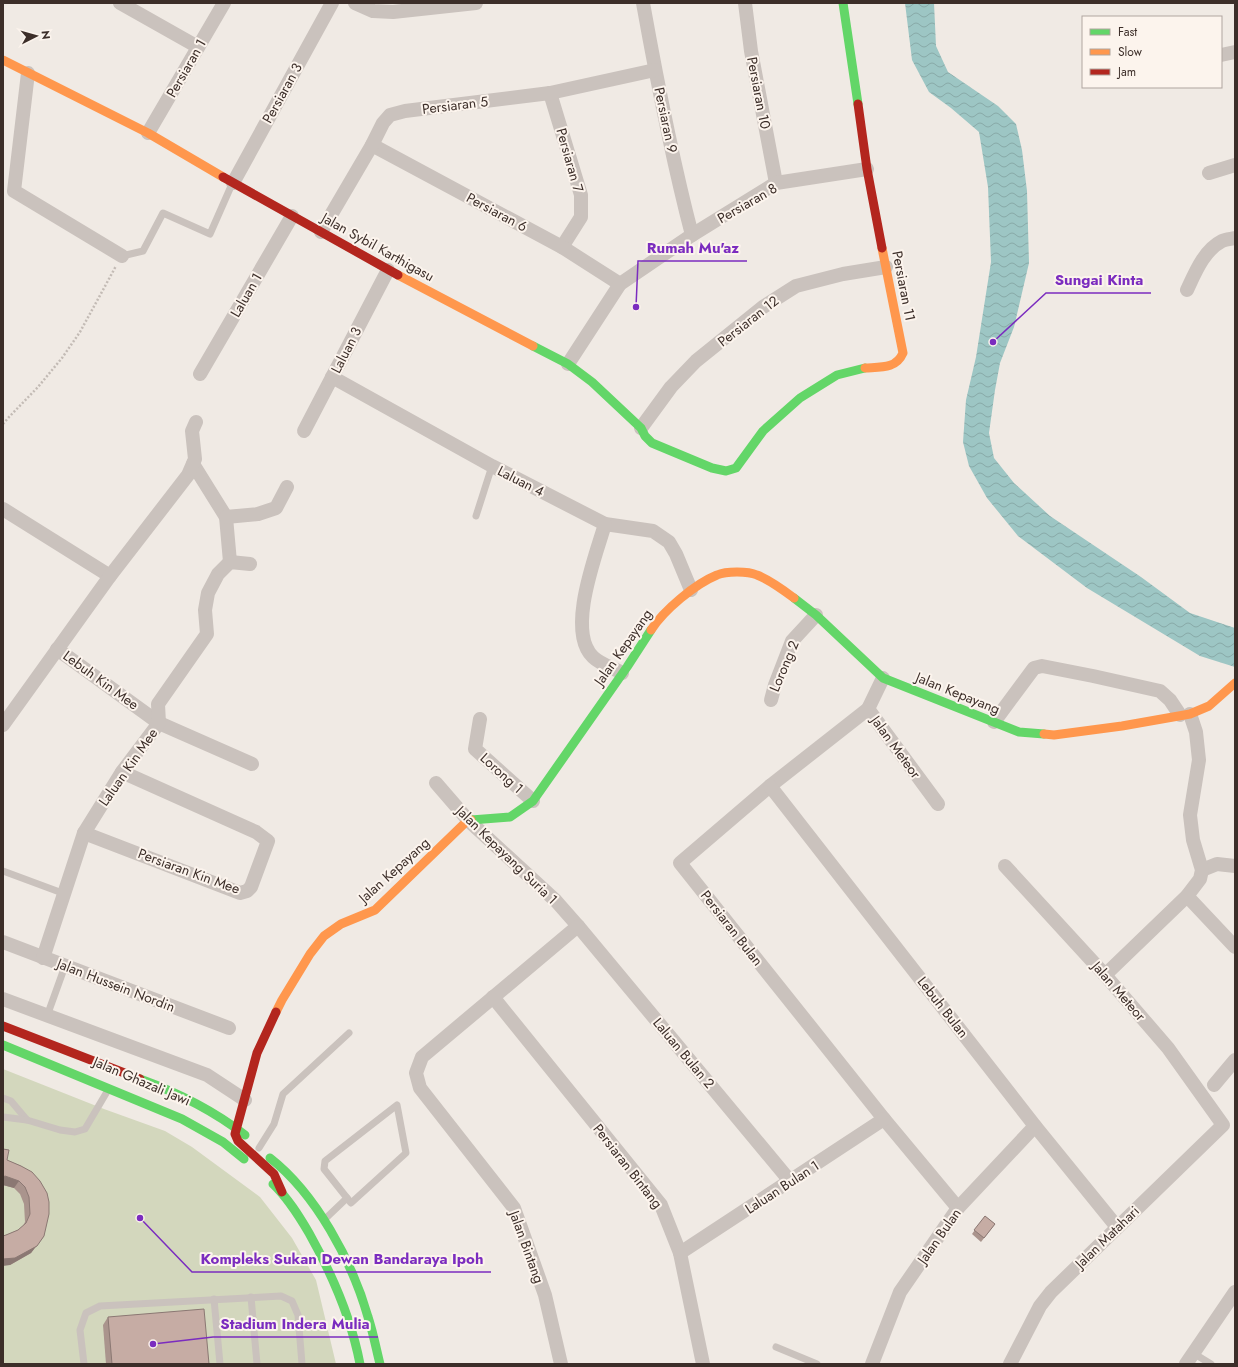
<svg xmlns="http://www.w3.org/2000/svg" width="1238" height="1367" font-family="Jost,sans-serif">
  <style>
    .park { fill: #d3d7bd }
    .water { fill: url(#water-waves) }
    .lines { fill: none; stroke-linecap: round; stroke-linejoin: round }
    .path { stroke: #c3bbb5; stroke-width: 2.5; stroke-dasharray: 2 2; stroke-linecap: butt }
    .lane { stroke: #cac2bd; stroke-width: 7 }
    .street { stroke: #cac2bd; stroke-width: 14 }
    .fast { stroke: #63d668; stroke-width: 9 }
    .slow { stroke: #ff974d; stroke-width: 9 }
    .jam { stroke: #b3261e; stroke-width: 9 }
    .wall { fill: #aa948d }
    .shaded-wall { fill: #8b7873 }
    .building { fill: #c6aca4; stroke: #8b7873 }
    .labels { text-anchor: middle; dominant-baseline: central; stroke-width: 4; stroke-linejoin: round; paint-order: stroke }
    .street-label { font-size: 14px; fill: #3c2e29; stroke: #fcf4ed }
    .leader { fill: none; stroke: #7b2cbf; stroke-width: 1.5 }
    .callout-dot { fill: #7b2cbf; stroke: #fcf4ed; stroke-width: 1.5 }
    .callout-label { font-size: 15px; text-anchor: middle; font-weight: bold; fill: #7b2cbf; stroke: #fcf4ed; stroke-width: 4; stroke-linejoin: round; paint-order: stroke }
  </style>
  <defs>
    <pattern id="water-waves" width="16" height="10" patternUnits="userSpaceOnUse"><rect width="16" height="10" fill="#9dc6c4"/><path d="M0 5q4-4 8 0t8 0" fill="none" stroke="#88aaa8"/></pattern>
  </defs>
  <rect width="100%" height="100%" fill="#f0eae4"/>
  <!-- park -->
  <path class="park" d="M3 1069 104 1109 165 1131 192 1147 260 1197 292 1238 316 1280 336 1364H3Z"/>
  <!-- water -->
  <path class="water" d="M905 3H934L936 46 948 72 998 106 1016 124 1022 150 1027 191 1029 263 1014 327 1000 363 995 390 989 433 994 458 1014 483 1050 516 1141 577 1190 613 1235 628V667L1200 656 1087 588 1018 536 987 498 969 466 963 442 966 400 976 357 991 262 988 187 979 132 951 108 929 92 912 60Z"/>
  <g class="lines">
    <!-- path -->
    <path class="path" d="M3 424 9 417 38 387 62 358 80 332 116 266"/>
    <!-- lane -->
    <g class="lane">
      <path d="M122 256 143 251 163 213 210 234 232 184"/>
      <path d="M476 516 492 466"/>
      <path d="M3 871 65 894"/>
      <path d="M47 1016 65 966"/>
      <path d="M3 1098 11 1101 27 1120 60 1130 75 1132 85 1129 108 1090"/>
      <path d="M397 1105 406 1153 351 1203 324 1169 325 1161Z"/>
      <path d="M3 1117 27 1120"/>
      <path d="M259 1148 274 1124 283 1094 349 1033"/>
      <path d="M325 1219 347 1198"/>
      <path d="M251 1297 257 1364"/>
      <path d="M214 1299 220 1364"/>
      <path d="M776 1347 817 1364"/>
      <path d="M1193 1353 1211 1364"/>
      <path d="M84 1364 80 1330 86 1313 100 1306 281 1296 292 1301 298 1315 302 1364"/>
    </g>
    <!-- street -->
    <g class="street">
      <path d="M120 3 198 47"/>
      <path d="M355 3 373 11 393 12 476 3"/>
      <path d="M643 3C657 81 672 159 692 235"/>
      <path d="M745 3 751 51 776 183"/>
      <path d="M1221 55 1235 52"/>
      <path d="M28 73 14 191 122 256"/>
      <path d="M550 93 581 195V217L562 247"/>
      <path d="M148 133 224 3"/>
      <path d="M372 145 562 247 620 284"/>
      <path d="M1209 173 1235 165"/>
      <path d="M233 183 332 3"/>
      <path d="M321 232 372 145 383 123 390 115 405 111 550 93 655 70"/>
      <path d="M1187 290C1195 273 1204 250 1222 241 1226 239 1231 239 1235 238"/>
      <path d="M568 364 620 284 692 235 776 183 867 169"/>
      <path d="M200 374 292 216"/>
      <path d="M332 377 492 466 605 524 653 531 669 542 676 554 691 590"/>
      <path d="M641 428 671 387 696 361 763 307 796 286 843 274 886 267"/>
      <path d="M304 431 388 270"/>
      <path d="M193 464 226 517 230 562"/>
      <path d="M3 509 110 576"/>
      <path d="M226 517 258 514 276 508 287 487"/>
      <path d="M605 524C596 555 566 631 593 657 600 664 613 668 622 673"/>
      <path d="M57 649 159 723 252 764"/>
      <path d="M883 678 868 709 770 786 680 863 884 1119 958 1208"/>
      <path d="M771 700 775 685 792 641 816 615"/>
      <path d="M868 709 938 804"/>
      <path d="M480 719 475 749 533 801"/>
      <path d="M994 722 1034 668 1042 666 1093 676 1160 691 1170 700 1180 715"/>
      <path d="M3 725 110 576 188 475 195 459 192 431 196 422"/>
      <path d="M436 783 468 820 556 901 578 926 790 1181"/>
      <path d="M770 786 1035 1126 1117 1227"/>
      <path d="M84 833 240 893 247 891 251 887 268 841 256 832 122 772"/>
      <path d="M1005 866 1105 975 1168 1048 1223 1125 1051 1292 1040 1306 1010 1364"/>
      <path d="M1202 870 1217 864 1235 866"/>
      <path d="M1187 896 1235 947"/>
      <path d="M3 942 229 1028"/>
      <path d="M43 958 84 833 122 772 159 723 158 704 207 634 205 610 208 593 218 574 230 562 250 564"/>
      <path d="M1105 975 1187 896 1200 879 1202 870 1193 840 1190 815 1199 760 1196 732 1190 714"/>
      <path d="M493 997 661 1205 680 1253 703 1364"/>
      <path d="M3 999 207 1075 245 1100"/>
      <path d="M1214 1085 1235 1060"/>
      <path d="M680 1253 884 1119"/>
      <path d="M561 1364 545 1295 514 1208 420 1088 416 1073 422 1057 578 926"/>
      <path d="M872 1364 900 1292 958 1208 1035 1126"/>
      <path d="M1186 1364 1235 1292"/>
    </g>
    <!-- fast -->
    <g class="fast">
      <path d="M843 3 858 104"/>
      <path d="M533 346 568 364 592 382 641 428 645 436 652 443 712 468 726 471 736 468 763 431 800 398 837 375 865 368"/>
      <path d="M794 598 816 615 883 678 1019 732 1044 734"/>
      <path d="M471 820 510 817 533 801 627 667 651 630"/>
      <path d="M3 1045 182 1119 223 1142 244 1159"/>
      <path d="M140 1079C176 1092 214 1111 245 1135"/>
      <path d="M270 1158C316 1194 352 1261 368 1317 373 1332 376 1348 380 1364"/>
      <path d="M273 1184C288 1198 299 1216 309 1233 332 1274 351 1317 360 1364"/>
    </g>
    <!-- slow -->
    <g class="slow">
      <path d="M3 60 148 133 223 177"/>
      <path d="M398 275 533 346"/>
      <path d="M865 368C881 367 896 369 903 353L882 248"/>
      <path d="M651 630C664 610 695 584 717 575 726 571 748 571 757 575 770 580 782 589 794 598"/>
      <path d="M1044 734 1054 735 1122 726 1190 714 1209 706 1235 683"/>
      <path d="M276 1012 282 1000 310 954 324 936 341 924 375 910 468 820H471"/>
    </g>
    <!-- jam -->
    <g class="jam">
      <path d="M858 104 867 169 882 248"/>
      <path d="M223 177 398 275"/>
      <path d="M276 1012 257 1053 235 1134 238 1141 274 1174 282 1192"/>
      <path d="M3 1026 140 1079"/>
    </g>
  </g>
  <!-- wall -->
  <g class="wall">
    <path d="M3 1149 7 1160 21 1166 44 1236 31 1253 10 1265 6 1235 18 1230 23 1226 25 1222 24 1204 20 1194 14 1188 3 1185Z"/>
    <path d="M985 1216 995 1224 981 1242 972 1234Z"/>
    <path d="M108 1317 209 1364H106L103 1325Z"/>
  </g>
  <!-- shaded-wall -->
  <g class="shaded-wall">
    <path d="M5 1176 19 1181 14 1188 3 1185V1177Z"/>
    <path d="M44 1236 31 1253 10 1265 3 1266V1259Z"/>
  </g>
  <!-- building -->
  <g class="building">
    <path d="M3 1149 9 1150 7 1160 21 1166 32 1172 40 1181 47 1193 49 1202V1214L44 1236 37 1246 15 1258 3 1259V1236L6 1235 18 1230 26 1223 30 1214 29 1197 25 1187 19 1181 5 1176 3 1177Z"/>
    <path d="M985 1216 995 1224 984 1238 974 1230Z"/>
    <path d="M204 1309 209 1364H112L108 1317Z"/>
  </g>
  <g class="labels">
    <!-- street labels -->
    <g class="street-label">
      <text transform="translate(186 68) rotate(-60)">Persiaran 1</text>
      <text transform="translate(282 93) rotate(-61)">Persiaran 3</text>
      <text transform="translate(759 93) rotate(79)">Persiaran 10</text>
      <text transform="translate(455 105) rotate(-7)">Persiaran 5</text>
      <text transform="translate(666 120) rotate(78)">Persiaran 9</text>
      <text transform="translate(570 160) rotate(74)">Persiaran 7</text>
      <text transform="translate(747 203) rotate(-30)">Persiaran 8</text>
      <text transform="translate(497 212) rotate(28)">Persiaran 6</text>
      <text transform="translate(378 247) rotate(29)">Jalan Sybil Karthigasu</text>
      <text transform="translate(904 286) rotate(79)">Persiaran 11</text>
      <text transform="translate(246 295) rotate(-60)">Laluan 1</text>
      <text transform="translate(748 321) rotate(-38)">Persiaran 12</text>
      <text transform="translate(346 350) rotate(-63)">Laluan 3</text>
      <text transform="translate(521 481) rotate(27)">Laluan 4</text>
      <text transform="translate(623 647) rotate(-55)">Jalan Kepayang</text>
      <text transform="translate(784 666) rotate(-67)">Lorong 2</text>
      <text transform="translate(101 680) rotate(36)">Lebuh Kin Mee</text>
      <text transform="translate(958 693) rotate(22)">Jalan Kepayang</text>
      <text transform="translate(896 747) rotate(54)">Jalan Meteor</text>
      <text transform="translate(128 767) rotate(-55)">Laluan Kin Mee</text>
      <text transform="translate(502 773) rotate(42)">Lorong 1</text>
      <text transform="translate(507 855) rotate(44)">Jalan Kepayang Suria 1</text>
      <text transform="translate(394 870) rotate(-42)">Jalan Kepayang</text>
      <text transform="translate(189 871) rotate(20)">Persiaran Kin Mee</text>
      <text transform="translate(732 928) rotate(52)">Persiaran Bulan</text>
      <text transform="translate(116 985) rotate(21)">Jalan Hussein Nordin</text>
      <text transform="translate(1119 991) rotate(49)">Jalan Meteor</text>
      <text transform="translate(943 1007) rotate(52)">Lebuh Bulan</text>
      <text transform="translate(684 1053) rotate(50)">Laluan Bulan 2</text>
      <text transform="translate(142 1081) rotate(23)">Jalan Ghazali Jawi</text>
      <text transform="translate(628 1166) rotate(52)">Persiaran Bintang</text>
      <text transform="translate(782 1187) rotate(-33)">Laluan Bulan 1</text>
      <text transform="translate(939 1236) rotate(-55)">Jalan Bulan</text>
      <text transform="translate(1107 1237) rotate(-44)">Jalan Matahari</text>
      <text transform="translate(527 1247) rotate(70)">Jalan Bintang</text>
    </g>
  </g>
  <!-- callouts -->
  <path class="leader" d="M636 307L638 261H747M993 342L1046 293H1151M140 1218L192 1272H491M153 1344L213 1337H378"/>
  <g class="callout-dot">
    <circle cx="636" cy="307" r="4"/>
    <circle cx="993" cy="342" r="4"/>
    <circle cx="140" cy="1218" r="4"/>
    <circle cx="153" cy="1344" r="4"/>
  </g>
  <g class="callout-label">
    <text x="693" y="253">Rumah Mu'az</text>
    <text x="1099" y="285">Sungai Kinta</text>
    <text x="342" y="1264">Kompleks Sukan Dewan Bandaraya Ipoh</text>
    <text x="295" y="1329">Stadium Indera Mulia</text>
  </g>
  <!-- border -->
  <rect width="1238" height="1367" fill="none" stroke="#3c2e29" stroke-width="8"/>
  <!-- legend -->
  <rect x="1082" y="16" width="140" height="72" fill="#fcf4ed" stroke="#afa59f"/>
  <rect x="1090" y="29" width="20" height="6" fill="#63d668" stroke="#afa59f"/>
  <text x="1118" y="36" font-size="12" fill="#3c2e29">Fast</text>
  <rect x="1090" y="49" width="20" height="6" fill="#ff974d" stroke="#afa59f"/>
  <text x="1118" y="56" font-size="12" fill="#3c2e29">Slow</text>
  <rect x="1090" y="69" width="20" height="6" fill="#b3261e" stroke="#afa59f"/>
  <text x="1118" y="76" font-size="12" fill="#3c2e29">Jam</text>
  <!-- north arrow -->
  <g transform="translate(36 36) rotate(84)" stroke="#fcf4ed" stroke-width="3" paint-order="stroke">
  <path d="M0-3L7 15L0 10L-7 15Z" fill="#3c2e29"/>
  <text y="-6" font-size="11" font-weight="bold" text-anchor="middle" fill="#3c2e29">N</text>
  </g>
</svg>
